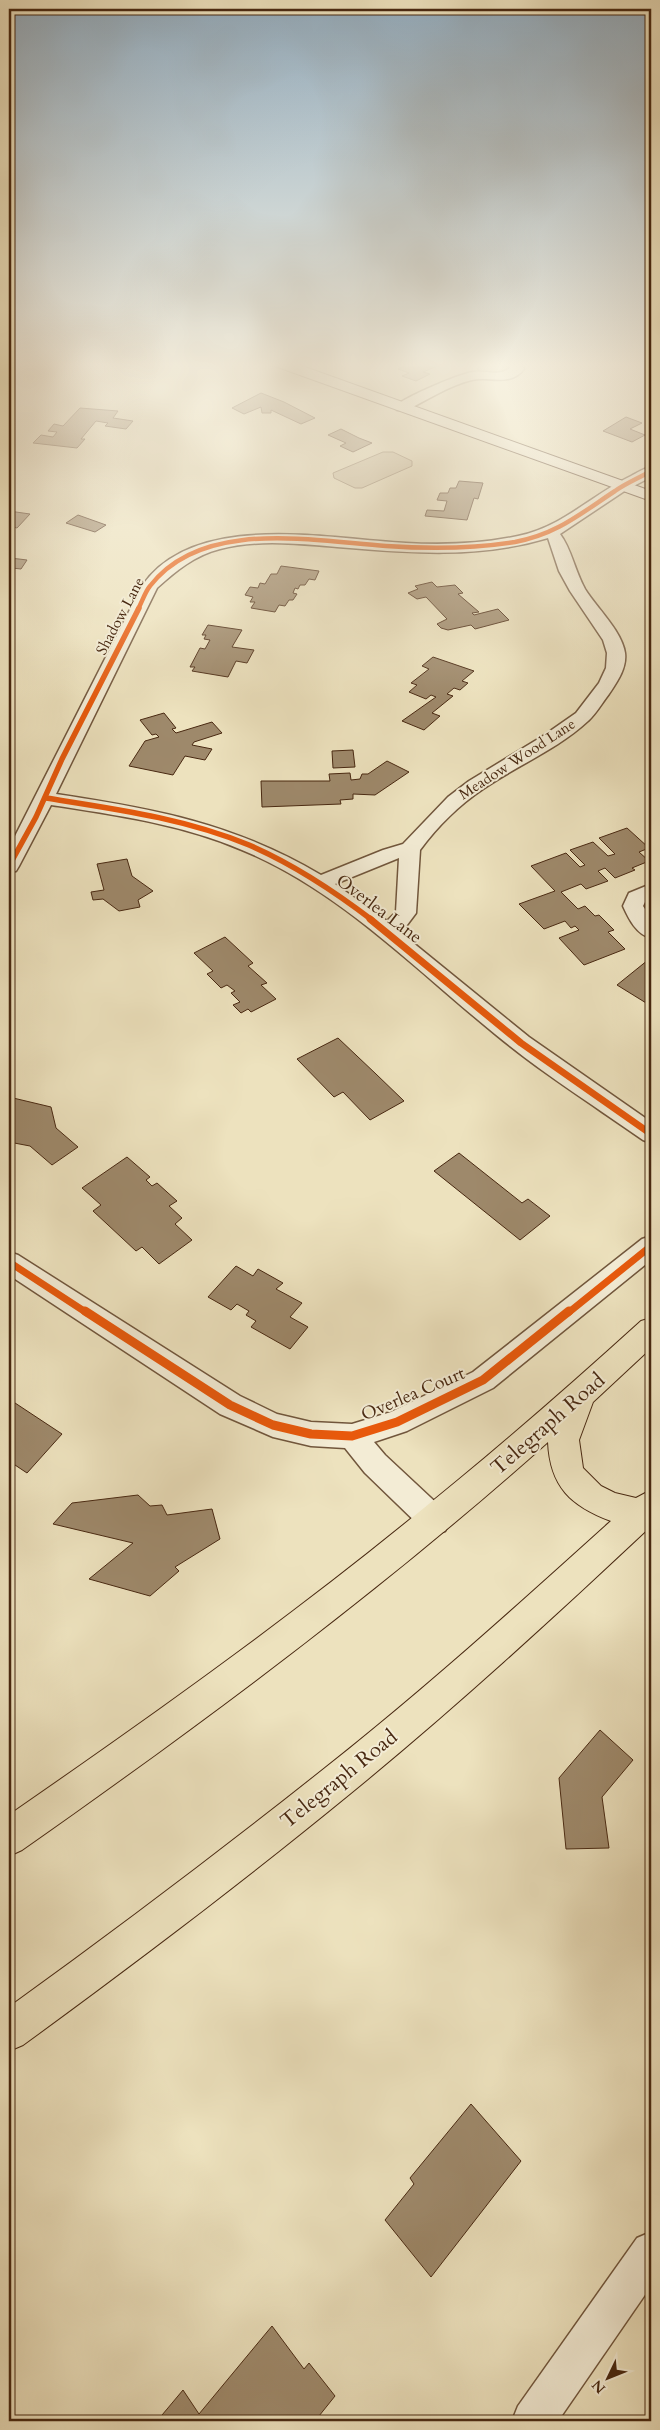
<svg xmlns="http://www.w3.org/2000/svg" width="660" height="2430" font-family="Cardo,serif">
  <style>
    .green { fill: #d1c2a1; stroke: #8c7559 }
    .building { fill: #9e896b; stroke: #482811 }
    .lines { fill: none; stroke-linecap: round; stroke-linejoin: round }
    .street-casing { stroke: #71563c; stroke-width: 3 }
    .secondary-casing { stroke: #482811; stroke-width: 2 }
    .highway-casing { stroke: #482811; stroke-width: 2 }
    .street { fill: #f3ecd5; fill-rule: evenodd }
    .secondary { fill: #f3ecd5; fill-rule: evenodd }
    .highway { fill: #ede2be; fill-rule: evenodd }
    .cycleway-far3-casing { stroke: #f3ecd5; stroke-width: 6 }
    .cycleway-far2-casing { stroke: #f3ecd5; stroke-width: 8 }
    .cycleway-far1-casing { stroke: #f3ecd5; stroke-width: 10 }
    .cycleway-casing { stroke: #f3ecd5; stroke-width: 12 }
    .cycleway-far3 { stroke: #e8590c; stroke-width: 4.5 }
    .cycleway-far2 { stroke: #e8590c; stroke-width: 5.5 }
    .cycleway-far1 { stroke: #e8590c; stroke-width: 7 }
    .cycleway { stroke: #e8590c; stroke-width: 9 }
    .labels { text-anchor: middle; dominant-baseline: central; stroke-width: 4; stroke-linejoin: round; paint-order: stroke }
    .far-street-label { font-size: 15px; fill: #482811; stroke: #f3ecd5 }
    .street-label { font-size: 18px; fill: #482811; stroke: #f3ecd5 }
    .near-street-label { font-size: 21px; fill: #482811; stroke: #f3ecd5 }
  </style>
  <rect width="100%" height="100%" fill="#ede2be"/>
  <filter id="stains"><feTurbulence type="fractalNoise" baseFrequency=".004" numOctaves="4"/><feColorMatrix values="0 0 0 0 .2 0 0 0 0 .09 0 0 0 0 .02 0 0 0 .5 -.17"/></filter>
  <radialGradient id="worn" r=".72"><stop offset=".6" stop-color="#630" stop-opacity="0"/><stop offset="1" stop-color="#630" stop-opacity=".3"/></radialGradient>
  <!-- green -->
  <g class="green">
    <path d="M483 362 503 363 511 369 506 374 482 373 477 369Z"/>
    <path d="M383 452H393L412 461V466L362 488H355L334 478 333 473Z"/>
  </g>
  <!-- building -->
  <g class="building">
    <path d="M413 362H437L442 364 423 372 430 374 416 381 402 376 409 373 398 369Z"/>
    <path d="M261 393 284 402 315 418 301 424 271 410V413H262L261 407 244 414 232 408Z"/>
    <path d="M80 408 118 411 113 418 133 421 126 429 105 426 108 423 96 421 81 439H85L77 448 33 443 41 435 53 437 57 432 48 431 54 424 63 426Z"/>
    <path d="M626 417 642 423 630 429 645 435 632 442 603 431Z"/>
    <path d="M341 429 359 438 372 443 353 452 340 446 346 443 328 435Z"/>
    <path d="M459 481 483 483 478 499 474 498 467 520 425 516 427 510 444 511 447 501 437 500 440 493H448L450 488H456Z"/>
    <path d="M9 511 30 514 17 528 9 526Z"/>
    <path d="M78 515 106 525 95 532 66 523Z"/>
    <path d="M9 558 19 559 27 560 21 569 12 568 11 571H9Z"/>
    <path d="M281 566 319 571 315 580 309 579 305 585H300L298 589 295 588 293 593 297 594 293 600H289L285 606 279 605 275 612 251 608 255 602H250L253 597 245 595 250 587 258 588 260 583 265 584 271 574H277Z"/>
    <path d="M432 582 437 587 455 585 463 593 458 594 479 612 472 613 474 615 498 609 509 620 475 629 471 625 448 630 441 628 437 624 447 619 426 597 417 599 408 593 418 589 415 586Z"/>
    <path d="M208 625 242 630 232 647 254 650 247 663 236 661 228 677 192 671 195 667H190L200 648 205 649 210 640 204 639 206 635H202Z"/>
    <path d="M433 657 474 671 462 681 468 683 460 690 454 688 447 694 453 696 432 713 440 716 424 730 402 721 436 697 431 695 426 699 409 692 417 685 411 683 429 669 422 666Z"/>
    <path d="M164 713 176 728 172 729 176 733 212 722 222 733 194 742 192 745 212 749 205 760 185 756 173 775 129 766 145 741 159 737 156 734 152 735 140 720Z"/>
    <path d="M353 750 355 767 333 768 332 751Z"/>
    <path d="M387 761 409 772 375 795 353 794V799L340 800 341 804 262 807 261 781H330L329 774 350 773 351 780 360 779 362 774H368Z"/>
    <path d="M627 828 649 848 639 852 649 861 632 868 635 870 615 878 605 868 598 871 608 881 586 889 581 884 561 892 578 909 585 906 595 916 599 915 614 930 608 932 625 949 584 965 559 938 579 930 575 926 571 928 565 921 544 929 519 904 555 891 531 866 566 853 580 867 585 865 570 850 593 842 608 856 615 854 599 838Z"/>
    <path d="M127 859 132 876 153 891 138 900 140 907 119 911 103 899 93 900 91 892 104 890 97 864Z"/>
    <path d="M225 937 253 963 248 966 267 983 261 985 276 999 251 1012 248 1009 241 1013 233 1005 240 1002 231 993 235 991 227 985 221 988 207 974 213 971 194 953Z"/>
    <path d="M648 960 651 962V1006L617 985Z"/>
    <path d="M338 1038 376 1074 404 1101 370 1120 343 1092 334 1097 297 1059Z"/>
    <path d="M9 1097 51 1107 56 1128 78 1147 52 1165 30 1146 9 1142Z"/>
    <path d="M459 1153 522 1203 528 1199 550 1216 520 1240 434 1171Z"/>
    <path d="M127 1157 150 1177 146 1180 152 1186 157 1183 177 1201 169 1206 182 1218 175 1224 192 1240 159 1264 142 1247 136 1251 93 1211 101 1205 82 1188Z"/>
    <path d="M236 1266 253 1276 258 1269 283 1283 276 1289 302 1303 290 1317 308 1327 290 1349 251 1327 256 1321 246 1315 249 1311 237 1304 231 1310 208 1297Z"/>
    <path d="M9 1399 62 1434 27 1473 9 1461Z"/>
    <path d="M138 1495 150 1506 162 1505 167 1515 212 1509 220 1539 175 1567 179 1571 150 1596 89 1579 133 1543 53 1524 72 1503Z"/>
    <path d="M600 1730 633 1760 602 1797 609 1848 566 1849 559 1778Z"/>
    <path d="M471 2104 521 2161 431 2277 385 2220 414 2184 410 2178Z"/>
    <path d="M272 2326 304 2369 309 2363 335 2396 315 2421H157L183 2390 199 2414Z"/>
  </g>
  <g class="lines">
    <defs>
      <g id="street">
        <path d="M504 362H519L524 369C510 387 490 376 472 380 450 385 427 400 407 410H397L395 407C402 398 459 374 473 372 486 370 499 377 510 368Z"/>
        <path d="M651 467V477L626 490 560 534C571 548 575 571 585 589 596 607 622 631 625 653 627 668 617 682 609 694 602 703 596 714 588 721 558 749 516 766 483 789 459 805 437 827 420 850L416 913 401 933 529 1037 651 1122V1143L643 1140C593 1105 542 1073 495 1034 415 969 339 890 242 850 181 824 116 815 51 805L19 866 16 871 9 872V848L142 586C194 510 328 539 406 543 443 545 481 544 518 536 563 527 591 495 631 476 637 473 644 468 651 467ZM548 538 559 571 570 591 603 640 607 653 606 668 599 683 576 713 543 736 469 781 448 797 403 844 383 850 321 875C233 823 155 809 56 794L157 588C176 571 195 555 220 549 258 539 299 544 337 547 408 553 479 559 548 538ZM399 858 396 912 387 921 335 884Z"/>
        <path d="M651 884V899L645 902 643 906 651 918V938C636 934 629 919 623 906L629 893Z"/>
        <path d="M651 1236V1260L493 1388 407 1431 374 1442 385 1455 445 1511 450 1521 445 1531 435 1534 425 1531 365 1473 345 1448 311 1446 273 1437 220 1414 9 1275V1252L18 1255 240 1396 277 1414 311 1422 352 1424 391 1412 473 1372 642 1239Z"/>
        <path d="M651 2232V2286L558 2421H512L518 2406 637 2238Z"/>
      </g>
      <path id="secondary" d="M270 362H291L651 491V501L272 365Z"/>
      <path id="highway" d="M651 1318V1348L593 1402 579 1440 583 1468 601 1486 615 1493 636 1498 651 1490V1526C554 1617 455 1708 351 1793 245 1880 134 1964 23 2045L9 2051V2007C116 1930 222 1850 325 1768 424 1690 518 1605 611 1521 571 1506 550 1487 548 1442 382 1590 204 1722 22 1850L9 1856V1815C145 1721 280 1625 408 1521 488 1457 565 1390 641 1321Z"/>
    </defs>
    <!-- street casing -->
    <use href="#street" class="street-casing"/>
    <!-- secondary casing -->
    <use href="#secondary" class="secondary-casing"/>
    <!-- highway casing -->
    <use href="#highway" class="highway-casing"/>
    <!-- street -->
    <use href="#street" class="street"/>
    <!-- secondary -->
    <use href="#secondary" class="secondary"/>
    <!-- highway -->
    <use href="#highway" class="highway"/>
    <defs>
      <path id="cycleway-far3" d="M138 609C142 602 145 592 150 586 202 518 313 541 386 546 429 549 472 549 515 542 557 534 580 514 615 491 626 483 639 478 651 471"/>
      <g id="cycleway-far2">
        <path d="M46 798C115 809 184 818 249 845 293 864 334 891 372 920"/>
        <path d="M9 866 36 817 62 759 139 608"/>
      </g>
      <g id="cycleway-far1">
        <path d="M370 919 521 1043 651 1134"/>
        <path d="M9 1262 87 1313"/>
        <path d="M568 1313 651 1246"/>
      </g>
      <path id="cycleway" d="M85 1311 230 1405 273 1425 311 1434 352 1436 397 1422 483 1380 569 1311"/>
    </defs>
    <!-- cycleway-far3 casing -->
    <use href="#cycleway-far3" class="cycleway-far3-casing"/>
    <!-- cycleway-far2 casing -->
    <use href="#cycleway-far2" class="cycleway-far2-casing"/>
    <!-- cycleway-far1 casing -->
    <use href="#cycleway-far1" class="cycleway-far1-casing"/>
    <!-- cycleway casing -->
    <use href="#cycleway" class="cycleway-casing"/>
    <!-- cycleway-far3 -->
    <use href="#cycleway-far3" class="cycleway-far3"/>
    <!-- cycleway-far2 -->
    <use href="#cycleway-far2" class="cycleway-far2"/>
    <!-- cycleway-far1 -->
    <use href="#cycleway-far1" class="cycleway-far1"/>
    <!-- cycleway -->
    <use href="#cycleway" class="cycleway"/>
  </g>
  <!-- sky -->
  <linearGradient id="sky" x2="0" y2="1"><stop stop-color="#93adc0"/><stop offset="0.52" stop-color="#f7f2e2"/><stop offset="1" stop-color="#f7f2e2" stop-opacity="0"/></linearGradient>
  <rect width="660" height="702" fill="url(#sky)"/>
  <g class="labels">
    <!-- far-street labels -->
    <g class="far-street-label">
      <text transform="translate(120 616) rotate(-62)">Shadow Lane</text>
      <text transform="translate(517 759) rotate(-33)">Meadow Wood Lane</text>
    </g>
    <!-- street labels -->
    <g class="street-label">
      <text transform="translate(379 909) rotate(37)">Overlea Lane</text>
      <text transform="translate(413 1394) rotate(-23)">Overlea Court</text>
    </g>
    <!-- near-street labels -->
    <g class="near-street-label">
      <text transform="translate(548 1424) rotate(-41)">Telegraph Road</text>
      <text transform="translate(339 1779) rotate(-39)">Telegraph Road</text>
    </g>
  </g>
  <!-- margin -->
  <rect width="660" height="2430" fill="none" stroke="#ede2be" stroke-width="30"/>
  <rect x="10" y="10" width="640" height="2410" fill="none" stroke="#482811" stroke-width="2.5"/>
  <rect x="15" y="15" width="630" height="2400" fill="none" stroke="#482811"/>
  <!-- north arrow -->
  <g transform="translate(608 2378) rotate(227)" stroke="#f3ecd5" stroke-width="4" paint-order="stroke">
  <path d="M0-4L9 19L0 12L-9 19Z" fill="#482811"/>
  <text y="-8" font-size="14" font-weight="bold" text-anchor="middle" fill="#482811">N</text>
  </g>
  <rect width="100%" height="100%" filter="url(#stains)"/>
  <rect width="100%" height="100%" fill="url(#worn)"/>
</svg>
